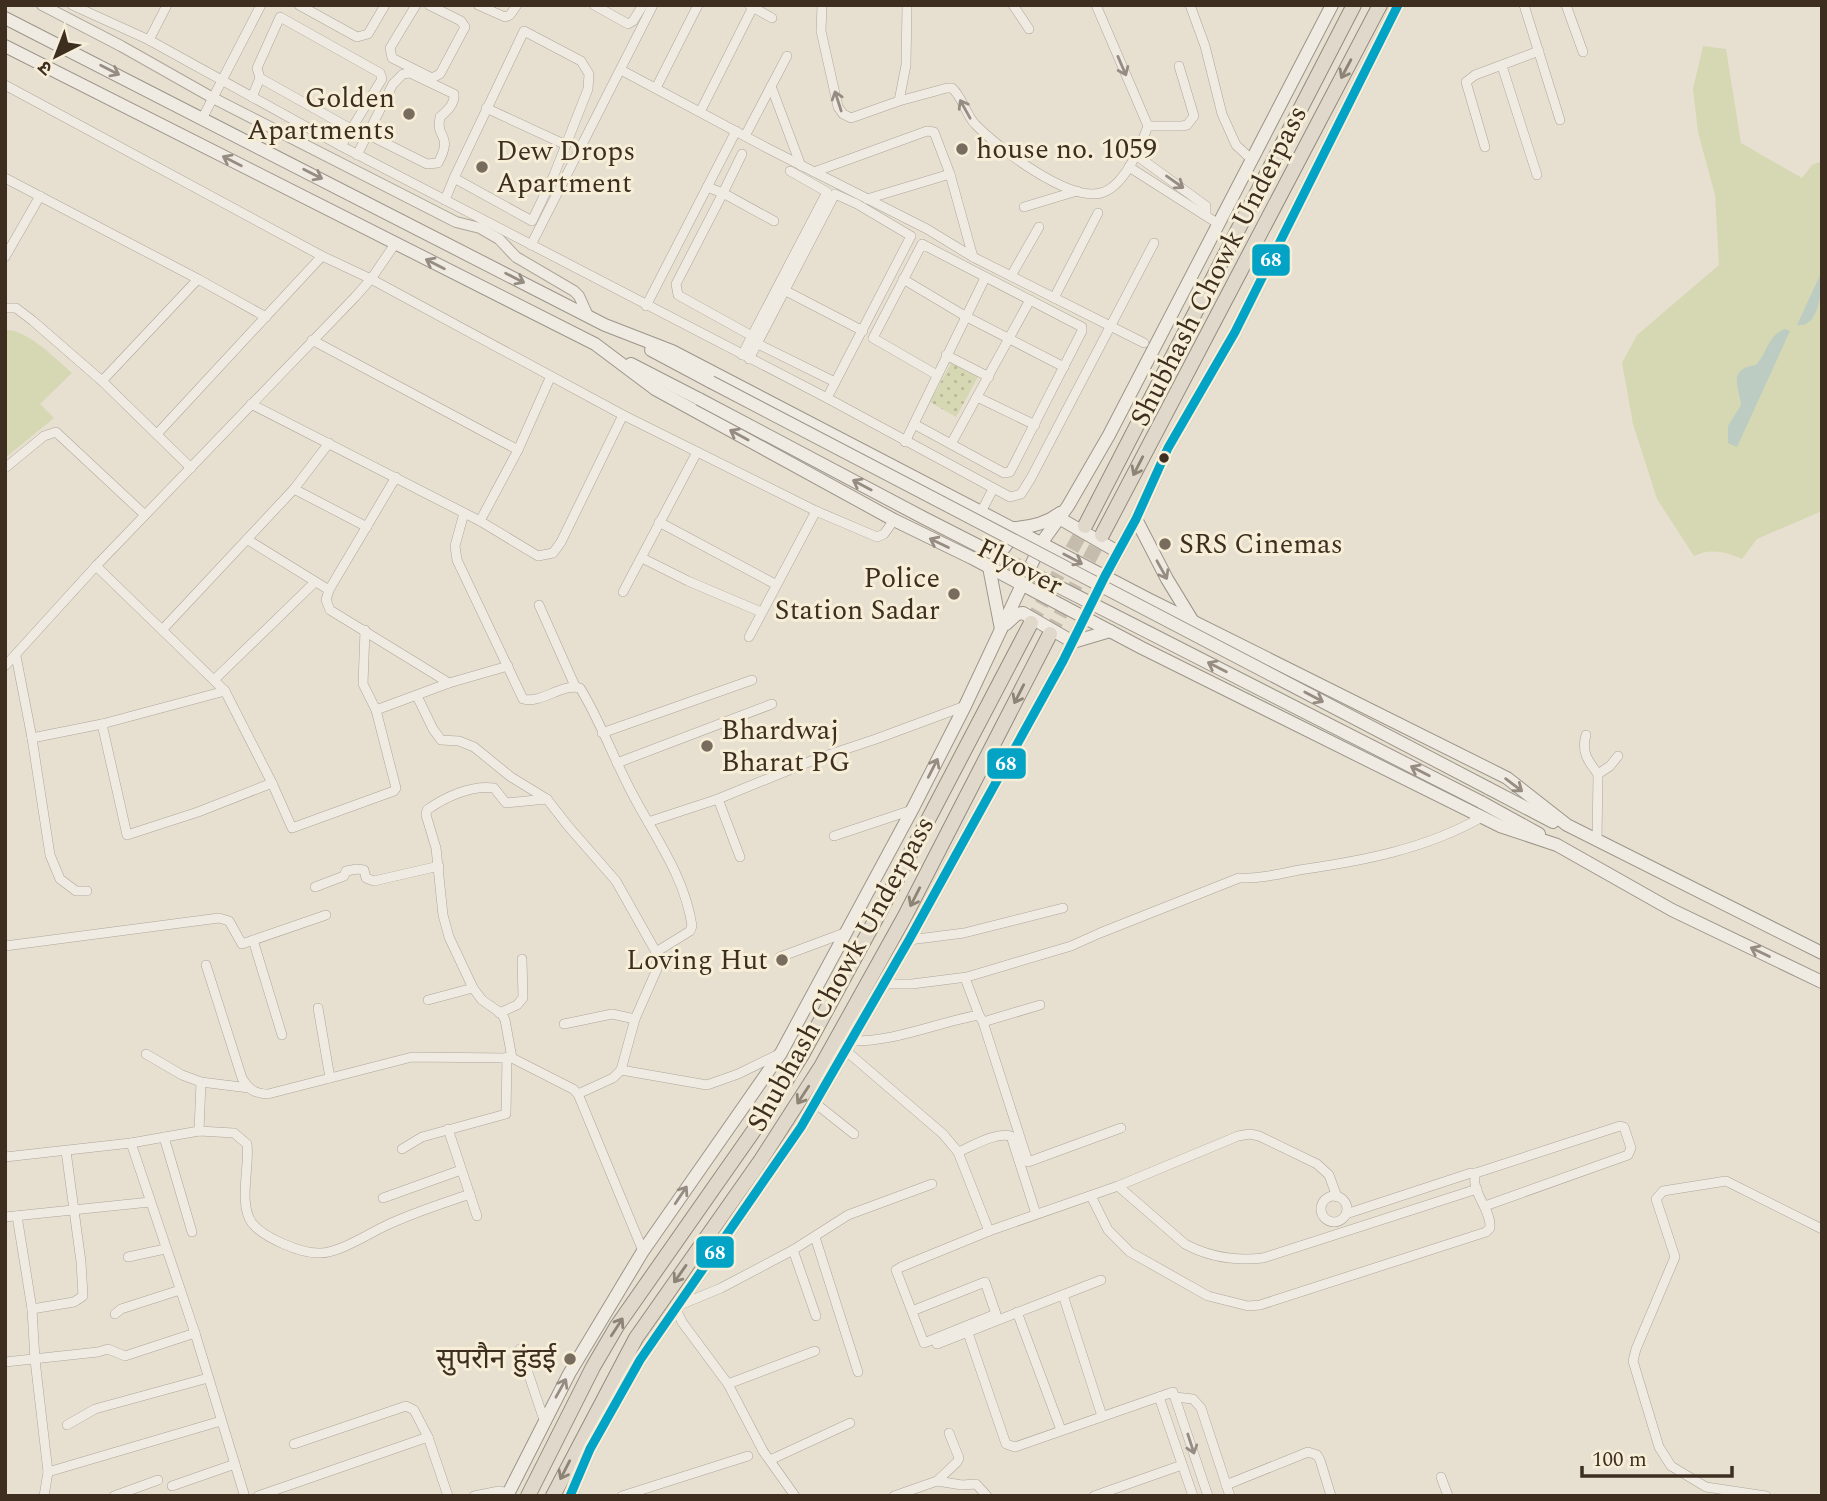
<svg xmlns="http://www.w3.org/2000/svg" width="1827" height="1501" font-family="Spectral,'Noto Sans Devanagari',serif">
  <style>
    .grass { fill: url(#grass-dots) }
    .park { fill: #d6d7b3 }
    .water { fill: #bcccc2 }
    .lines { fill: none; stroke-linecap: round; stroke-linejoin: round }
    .trunk-tunnel { stroke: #c5bcae; stroke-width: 14; stroke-dasharray: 14 7; stroke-linecap: butt }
    .minor-casing { stroke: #ada599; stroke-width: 10 }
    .tertiary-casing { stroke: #ada599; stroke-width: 12 }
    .secondary-casing { stroke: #9c958a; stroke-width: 14 }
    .trunk-casing { stroke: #928b80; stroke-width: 16 }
    .minor { stroke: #efebe3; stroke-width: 9 }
    .tertiary { stroke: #efebe3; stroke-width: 10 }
    .secondary { stroke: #efebe3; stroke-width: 12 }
    .trunk { stroke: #e0d9cb; stroke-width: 14 }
    .secondary-bridge-casing { stroke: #9c958a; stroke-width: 14; stroke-linecap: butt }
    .secondary-bridge { stroke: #efebe3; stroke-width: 12 }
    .bus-1-casing { stroke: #f7eed8; stroke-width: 14 }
    .bus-1 { stroke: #03a3c5; stroke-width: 9 }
    .oneway { stroke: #968c82 }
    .oneway2 { stroke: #8e8476 }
    .poi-dot { fill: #786c5e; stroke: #f7eed8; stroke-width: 2.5 }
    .bus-dot { fill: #3d2e20; stroke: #f7eed8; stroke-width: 2.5 }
    .labels { text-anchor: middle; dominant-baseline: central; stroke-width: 6; stroke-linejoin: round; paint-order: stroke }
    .poi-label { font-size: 28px; fill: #3d2e20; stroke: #f7eed8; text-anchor: end }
    .street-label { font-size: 28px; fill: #3d2e20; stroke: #f7eed8 }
    .line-badge { stroke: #f7eed8; stroke-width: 2.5 }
    .badge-label { font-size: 19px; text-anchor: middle; font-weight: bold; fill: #fff }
  </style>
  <defs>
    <pattern id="grass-dots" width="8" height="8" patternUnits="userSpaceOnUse" patternTransform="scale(1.75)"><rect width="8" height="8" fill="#d6d7b3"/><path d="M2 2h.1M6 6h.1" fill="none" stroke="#b9b99a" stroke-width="1.8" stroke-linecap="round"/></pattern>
  </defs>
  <rect width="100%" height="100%" fill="#e7e0d1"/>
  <!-- grass -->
  <path class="grass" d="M951 363 978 377 956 417 930 402Z"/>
  <!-- park -->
  <g class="park">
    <path d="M1703 46 1726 49 1741 143 1802 178 1812 165 1822 161V511L1757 539 1742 559C1726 552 1711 548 1694 556L1657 499 1633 424 1622 363 1637 335 1719 265 1715 195 1698 132 1693 89Z"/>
    <path d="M5 330C26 328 57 360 72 373L40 404 54 418 5 458Z"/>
  </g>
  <!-- water -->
  <g class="water">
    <path d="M1822 271C1822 287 1820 329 1797 325Z"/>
    <path d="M1785 329 1790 331 1737 447 1728 443V426L1741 405C1739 386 1727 369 1756 365 1768 352 1767 336 1785 329Z"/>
  </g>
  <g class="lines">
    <!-- trunk-tunnel -->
    <g class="trunk-tunnel">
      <path d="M1031 623 1085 526"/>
      <path d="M1050 634 1102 535"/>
    </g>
    <defs>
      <g id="minor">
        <path d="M72 5 149 40 341 146 827 398 1010 497 1021 494 1031 478 1154 243"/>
        <path d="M299 5 357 37 368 34 385 5"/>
        <path d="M416 5 390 48 392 58 432 78 440 74 465 27 461 21 429 5"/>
        <path d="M478 5 505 17 510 15 517 5"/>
        <path d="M594 5 628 24 633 21 643 5"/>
        <path d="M749 5 772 18"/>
        <path d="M822 5 821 31 838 107 843 114 851 118 899 101 947 88H952C963 98 965 113 975 124 997 147 1071 205 1104 192 1126 183 1140 147 1148 126L1096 5"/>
        <path d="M1013 5 1029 29"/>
        <path d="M1190 5 1205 46 1222 114 1236 145 1251 159"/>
        <path d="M1524 5 1560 120"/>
        <path d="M1566 5 1583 52"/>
        <path d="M149 40 167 5"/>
        <path d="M1502 66 1537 175"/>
        <path d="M621 70 767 148 927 229 973 257 1144 343"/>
        <path d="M260 78 257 68 280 17 380 73 382 79 341 146"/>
        <path d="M5 85 322 256 371 279 623 415 816 511 877 537 884 534 894 520"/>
        <path d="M771 86 801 166"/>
        <path d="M656 88 698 5"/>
        <path d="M252 97 260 78 351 129"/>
        <path d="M899 101 906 65 907 5"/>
        <path d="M486 108 566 145"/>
        <path d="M700 112 753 7"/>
        <path d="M203 117 261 5"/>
        <path d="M1148 126H1182L1187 125 1194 116 1179 66"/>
        <path d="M745 136 787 56"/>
        <path d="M1485 147 1466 82 1475 75 1539 51"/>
        <path d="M742 154 723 193 774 221"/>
        <path d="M357 155 393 84 403 74 410 73 454 94C455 104 447 111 440 117 435 140 454 133 438 163L427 164 367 134"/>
        <path d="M1136 155 1206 206V214"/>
        <path d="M1129 167 1217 223"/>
        <path d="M814 172 927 131 934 132 950 174 973 257"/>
        <path d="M5 178 198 279 266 317"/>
        <path d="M707 187 723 193 676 284 678 295 752 336"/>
        <path d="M867 199 950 174"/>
        <path d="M445 200 454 178 532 221 554 175 588 89 589 74 581 61 524 31 454 178"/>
        <path d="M1024 207 1077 191"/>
        <path d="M531 245 653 5"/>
        <path d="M5 257 40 196"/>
        <path d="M1011 276 1039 227"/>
        <path d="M903 279 965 316 1064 367"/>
        <path d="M784 290 863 331"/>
        <path d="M1054 298 1098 213"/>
        <path d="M646 306 736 131"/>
        <path d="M5 308H16L33 321 102 381 191 468"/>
        <path d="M312 340 518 450"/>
        <path d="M756 343 835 382"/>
        <path d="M742 355 827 192 790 171"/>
        <path d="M946 355 989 377"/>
        <path d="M749 359 835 194 857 204 911 236 827 398"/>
        <path d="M102 381 198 279"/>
        <path d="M977 397 1035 425"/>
        <path d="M251 404 480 521 538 556 553 553 561 542 623 415"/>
        <path d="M914 424 1004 473 1010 472 1082 331V327L922 244 873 338 937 375"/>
        <path d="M157 434 322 256"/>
        <path d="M905 442 985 278"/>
        <path d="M951 444 1030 300"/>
        <path d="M5 468 44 436 56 432 145 515"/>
        <path d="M396 477 329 590 326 600 330 610 449 683"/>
        <path d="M294 489 367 527"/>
        <path d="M981 512 993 489"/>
        <path d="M464 513 455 546 457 560 523 699C542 704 561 683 580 688 601 722 614 760 633 795 655 837 685 877 692 926L690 931 656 952"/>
        <path d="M480 521 518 450 550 378"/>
        <path d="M659 522 775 584"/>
        <path d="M248 540 329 590"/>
        <path d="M642 558 688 581 761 612"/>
        <path d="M96 566 225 691 272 783 292 828 394 791 396 788 376 710 363 684 365 630"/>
        <path d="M623 592 697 452"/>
        <path d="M539 605 575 686"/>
        <path d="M163 629 294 489 329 443"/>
        <path d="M749 637 816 511"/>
        <path d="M16 656 32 738 50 855 60 879 76 891H87"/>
        <path d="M5 666 96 566 355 297 371 279 395 244"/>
        <path d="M215 679 314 583"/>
        <path d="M417 696 433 729 441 740 459 741 474 747 511 777 547 799 568 826 616 881 656 952 657 969 635 1019 621 1070 613 1078 578 1094"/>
        <path d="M376 710 449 683 508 666"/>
        <path d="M102 724 127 835 198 812 272 783"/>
        <path d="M602 733 752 680"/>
        <path d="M1586 735C1581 752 1588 761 1598 774"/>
        <path d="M32 738 102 724 225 691"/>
        <path d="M617 763 772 704"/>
        <path d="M718 799 740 857"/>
        <path d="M648 822 718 799 816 759 876 739 965 706"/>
        <path d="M834 836 912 810"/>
        <path d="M1597 840 1598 774 1610 766 1618 756"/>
        <path d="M315 887 344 876 346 871 357 869 364 870 366 878 374 881 439 866"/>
        <path d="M253 940 282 1035"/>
        <path d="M909 940 964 933 1063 908"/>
        <path d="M5 946 219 918 229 921 242 944 326 915"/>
        <path d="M780 957 847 932"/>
        <path d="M206 965 242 1078C248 1089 255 1094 268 1094L412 1057 512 1058 573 1089 578 1094 643 1251"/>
        <path d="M965 978 979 1015"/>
        <path d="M884 984H912L967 977 1071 946 1100 933 1239 878C1259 879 1279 874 1299 870 1362 861 1426 849 1482 817"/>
        <path d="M428 1000 473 988"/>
        <path d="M318 1008 330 1078"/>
        <path d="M499 1013 517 1005 523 998 522 959"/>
        <path d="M983 1022 1040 1005"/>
        <path d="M564 1024 612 1014 635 1019"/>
        <path d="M851 1041C895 1042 935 1023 979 1015L983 1022 1028 1162 1121 1128"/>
        <path d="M845 1050 943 1134 958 1152 989 1231"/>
        <path d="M146 1054 182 1075 201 1082 249 1088"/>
        <path d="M512 1058 505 1020 502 1014 482 1000 473 988 449 937 443 915 436 848 426 815 427 810C445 797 471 785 494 788L506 803 547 799"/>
        <path d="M621 1070 707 1085 738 1074 779 1054"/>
        <path d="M815 1103 854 1134"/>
        <path d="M448 1129 477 1216"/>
        <path d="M199 1131 201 1082"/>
        <path d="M164 1137 192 1232"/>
        <path d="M131 1143 195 1333 244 1494"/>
        <path d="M402 1149 422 1137 506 1114 507 1057"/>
        <path d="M958 1152C973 1146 995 1132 1011 1136L1036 1214"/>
        <path d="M5 1157 131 1143 199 1131 234 1133 247 1144C250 1166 238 1204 252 1223 264 1238 302 1254 320 1253 339 1253 368 1234 385 1226 412 1213 441 1204 470 1194"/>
        <path d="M1118 1186 1185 1244C1209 1257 1236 1261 1263 1258L1477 1189"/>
        <path d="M1091 1196 1108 1230 1130 1252 1208 1296 1248 1306 1260 1305 1486 1232 1490 1228C1492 1210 1469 1190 1476 1173L1620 1126 1624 1127 1631 1148 1628 1155 1485 1206"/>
        <circle cx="1334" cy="1209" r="13"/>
        <path d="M383 1198 461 1170"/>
        <path d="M1346 1214 1471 1173H1476"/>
        <path d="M17 1216 32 1309 35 1360 48 1472 44 1496"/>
        <path d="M5 1217 150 1202"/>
        <path d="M815 1237 858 1372"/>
        <path d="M793 1250 816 1316"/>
        <path d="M128 1257 165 1249"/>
        <path d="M1063 1295 1102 1416"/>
        <path d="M32 1309 74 1302 83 1296 81 1262 66 1151"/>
        <path d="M912 1311 985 1282 996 1314 924 1343 896 1270 901 1267 989 1231 1118 1186 1238 1136 1250 1134 1259 1136 1317 1164 1329 1175 1337 1197"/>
        <path d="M1017 1312 1061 1430"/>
        <path d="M115 1314 121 1309 180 1290"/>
        <path d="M968 1333 1006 1444 1015 1447 1173 1392 1208 1496"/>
        <path d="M937 1344 1101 1280"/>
        <path d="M520 1349 544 1420"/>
        <path d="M5 1362 98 1352 108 1349 125 1356 195 1333"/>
        <path d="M728 1384 815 1351"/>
        <path d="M1159 1397 1193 1496"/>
        <path d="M1175 1397 1193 1399 1201 1408 1230 1496"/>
        <path d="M67 1425 95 1409 208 1378"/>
        <path d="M294 1444 406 1406 414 1410 428 1437 448 1496"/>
        <path d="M770 1460 850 1423"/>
        <path d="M48 1472 221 1421"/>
        <path d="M1441 1477 1448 1496"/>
        <path d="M937 1481 957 1462 959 1458 949 1433"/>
        <path d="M1226 1485 1308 1452 1317 1455 1320 1460 1331 1496"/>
        <path d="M172 1486 235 1464"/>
        <path d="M114 1496 158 1480"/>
        <path d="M258 1496 428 1437"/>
        <path d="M474 1496 499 1491 508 1493"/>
        <path d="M622 1496 748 1456"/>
        <path d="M795 1496 763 1451 728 1384 682 1322 675 1307 721 1288 793 1250 848 1215 932 1184"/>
        <path d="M894 1496 937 1481 962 1485 976 1484 987 1496"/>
        <path d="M1094 1496 1182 1465"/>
        <path d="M1766 1496 1706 1487 1671 1466 1659 1447 1633 1361 1636 1349 1675 1257 1656 1199 1663 1191 1726 1181 1822 1229"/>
      </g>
      <path id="tertiary" d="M42 5 121 46 213 98 456 222 480 228 499 239 516 257 574 291 579 296 588 316"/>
      <g id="secondary">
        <path d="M5 18 605 325 672 351 1148 599 1507 778 1567 825 1822 953"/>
        <path d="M5 46 595 344 655 389 894 520 972 558 1142 648 1500 826 1557 845 1672 910 1822 982"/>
        <path d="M651 350 711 382"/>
        <path d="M631 364 699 399"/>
        <path d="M1059 518 1118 552"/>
        <path d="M1136 519 1167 579 1192 620"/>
        <path d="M1015 528C1031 527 1047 523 1060 513"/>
        <path d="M988 558 998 556 1007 544 1006 531 1003 528"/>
        <path d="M989 567 1001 629"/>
        <path d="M1006 624 1017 614 1023 613 1073 642 1110 631"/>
        <path d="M1488 788 1553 822"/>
        <path d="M1481 802 1539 834"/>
        <path d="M507 1496 569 1374 643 1251 781 1053 912 810 965 706 1042 542 1068 506 1109 435 1332 5"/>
        <path d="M570 1496 590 1449 640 1360 801 1127 909 940 1063 661 1105 576 1136 519 1168 448 1235 332 1398 5"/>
      </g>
      <g id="trunk">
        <path d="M1085 526 1354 5"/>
        <path d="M1102 535 1380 5"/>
        <path d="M528 1496 593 1367 617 1326 764 1116 803 1053 884 904 1031 623"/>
        <path d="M553 1496 636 1338 761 1160 822 1065 905 916 1050 634"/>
      </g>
    </defs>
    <!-- minor casing -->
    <use href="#minor" class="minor-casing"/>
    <!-- tertiary casing -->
    <use href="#tertiary" class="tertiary-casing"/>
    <!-- secondary casing -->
    <use href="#secondary" class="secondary-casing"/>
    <!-- trunk casing -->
    <use href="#trunk" class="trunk-casing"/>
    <!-- minor -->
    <use href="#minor" class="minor"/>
    <!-- tertiary -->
    <use href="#tertiary" class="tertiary"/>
    <!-- secondary -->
    <use href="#secondary" class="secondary"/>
    <!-- trunk -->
    <use href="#trunk" class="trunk"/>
    <defs>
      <g id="secondary-bridge">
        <path d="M711 382 1488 788"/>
        <path d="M699 399 922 517 1481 802"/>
      </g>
    </defs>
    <!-- secondary-bridge casing -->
    <use href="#secondary-bridge" class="secondary-bridge-casing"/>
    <!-- secondary-bridge -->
    <use href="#secondary-bridge" class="secondary-bridge"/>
    <defs>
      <path id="bus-1" d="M570 1496 590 1449 640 1360 801 1127 909 940 1063 661 1105 576 1136 519 1168 448 1235 332 1398 5"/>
    </defs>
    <!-- bus-1 casing -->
    <use href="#bus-1" class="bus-1-casing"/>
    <!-- bus-1 -->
    <use href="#bus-1" class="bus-1"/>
  </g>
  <!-- one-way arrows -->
  <defs><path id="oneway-shaft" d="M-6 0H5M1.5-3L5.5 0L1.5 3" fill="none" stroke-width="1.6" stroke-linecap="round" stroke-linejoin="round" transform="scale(1.75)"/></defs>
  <g class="oneway">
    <use href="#oneway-shaft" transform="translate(1122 66) rotate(67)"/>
    <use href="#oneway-shaft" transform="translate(110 70) rotate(27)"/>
    <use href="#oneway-shaft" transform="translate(838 101) rotate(-108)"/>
    <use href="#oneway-shaft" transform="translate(965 109) rotate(-119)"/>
    <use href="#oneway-shaft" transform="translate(232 161) rotate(-153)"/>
    <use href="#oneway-shaft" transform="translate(313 174) rotate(27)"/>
    <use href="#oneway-shaft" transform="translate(1175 182) rotate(35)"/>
    <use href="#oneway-shaft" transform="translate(435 264) rotate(-153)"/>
    <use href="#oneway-shaft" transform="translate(515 278) rotate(27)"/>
    <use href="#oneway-shaft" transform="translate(739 435) rotate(-151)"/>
    <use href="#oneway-shaft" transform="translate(862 485) rotate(-152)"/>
    <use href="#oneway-shaft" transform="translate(939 543) rotate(-154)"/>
    <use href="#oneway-shaft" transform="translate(1073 559) rotate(28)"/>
    <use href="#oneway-shaft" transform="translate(1162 570) rotate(61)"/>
    <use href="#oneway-shaft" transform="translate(1217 667) rotate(-153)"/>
    <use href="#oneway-shaft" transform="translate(1314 697) rotate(28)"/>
    <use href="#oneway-shaft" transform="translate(933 768) rotate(-63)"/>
    <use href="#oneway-shaft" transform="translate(1420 771) rotate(-153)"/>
    <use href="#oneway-shaft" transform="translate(1514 785) rotate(37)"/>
    <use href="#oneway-shaft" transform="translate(1760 952) rotate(-154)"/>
    <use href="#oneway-shaft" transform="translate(681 1195) rotate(-56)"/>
    <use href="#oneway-shaft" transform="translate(561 1388) rotate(-61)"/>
    <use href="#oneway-shaft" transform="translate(1191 1444) rotate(72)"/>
  </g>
  <g class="oneway2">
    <use href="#oneway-shaft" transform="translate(1346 69) rotate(118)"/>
    <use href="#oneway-shaft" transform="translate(1138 466) rotate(117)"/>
    <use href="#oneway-shaft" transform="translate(1019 694) rotate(117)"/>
    <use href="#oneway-shaft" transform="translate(915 897) rotate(117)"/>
    <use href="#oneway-shaft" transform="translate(803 1095) rotate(123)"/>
    <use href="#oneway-shaft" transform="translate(680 1274) rotate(125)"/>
    <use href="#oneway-shaft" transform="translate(617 1327) rotate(-57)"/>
    <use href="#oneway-shaft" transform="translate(565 1470) rotate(117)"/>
  </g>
  <!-- markers -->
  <g class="poi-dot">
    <circle cx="409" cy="114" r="7"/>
    <circle cx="962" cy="149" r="7"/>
    <circle cx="482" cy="167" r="7"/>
    <circle cx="1165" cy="544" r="7"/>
    <circle cx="954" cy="594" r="7"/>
    <circle cx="707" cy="746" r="7"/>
    <circle cx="782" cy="960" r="7"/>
    <circle cx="570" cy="1359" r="7"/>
  </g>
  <circle class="bus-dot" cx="1164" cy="458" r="6"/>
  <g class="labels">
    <!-- poi labels -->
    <g class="poi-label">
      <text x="395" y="98">Golden<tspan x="395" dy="32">Apartments</tspan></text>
      <text x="976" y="149" text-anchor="start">house no. 1059</text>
      <text x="496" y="151" text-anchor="start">Dew Drops<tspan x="496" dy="32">Apartment</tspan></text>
      <text x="1179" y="544" text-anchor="start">SRS Cinemas</text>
      <text x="940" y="578">Police<tspan x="940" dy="32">Station Sadar</tspan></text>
      <text x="721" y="730" text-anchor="start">Bhardwaj<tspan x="721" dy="32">Bharat PG</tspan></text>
      <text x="768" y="960">Loving Hut</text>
      <text x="556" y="1359">सुपरौन हुंडई</text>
    </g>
    <!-- street labels -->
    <g class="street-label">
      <text transform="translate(1219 266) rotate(-63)">Shubhash Chowk Underpass</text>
      <text transform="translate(1020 567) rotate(27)">Flyover</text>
      <text transform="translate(841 974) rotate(-61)">Shubhash Chowk Underpass</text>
    </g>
  </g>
  <g class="line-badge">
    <rect x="1251" y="243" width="40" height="34" rx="7" fill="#03a3c5"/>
    <rect x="986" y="747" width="41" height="33" rx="7" fill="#03a3c5"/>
    <rect x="695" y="1235" width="40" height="34" rx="7" fill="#03a3c5"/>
  </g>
  <g class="badge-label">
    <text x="1271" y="266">68</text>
    <text x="1006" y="770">68</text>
    <text x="715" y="1259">68</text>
  </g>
  <!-- border -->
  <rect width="1827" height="1501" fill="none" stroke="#3d2e20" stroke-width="14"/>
  <!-- north arrow -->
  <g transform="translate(56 56) rotate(222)" stroke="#f7eed8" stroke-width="5" paint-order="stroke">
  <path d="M0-5L12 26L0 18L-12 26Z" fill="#3d2e20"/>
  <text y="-10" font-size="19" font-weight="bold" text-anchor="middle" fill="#3d2e20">उ</text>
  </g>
  <!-- scale -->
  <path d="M1582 1466v10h150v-10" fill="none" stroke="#3d2e20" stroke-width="3.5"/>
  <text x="1592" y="1466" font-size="21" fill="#3d2e20" stroke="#f7eed8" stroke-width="5" paint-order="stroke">100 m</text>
</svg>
